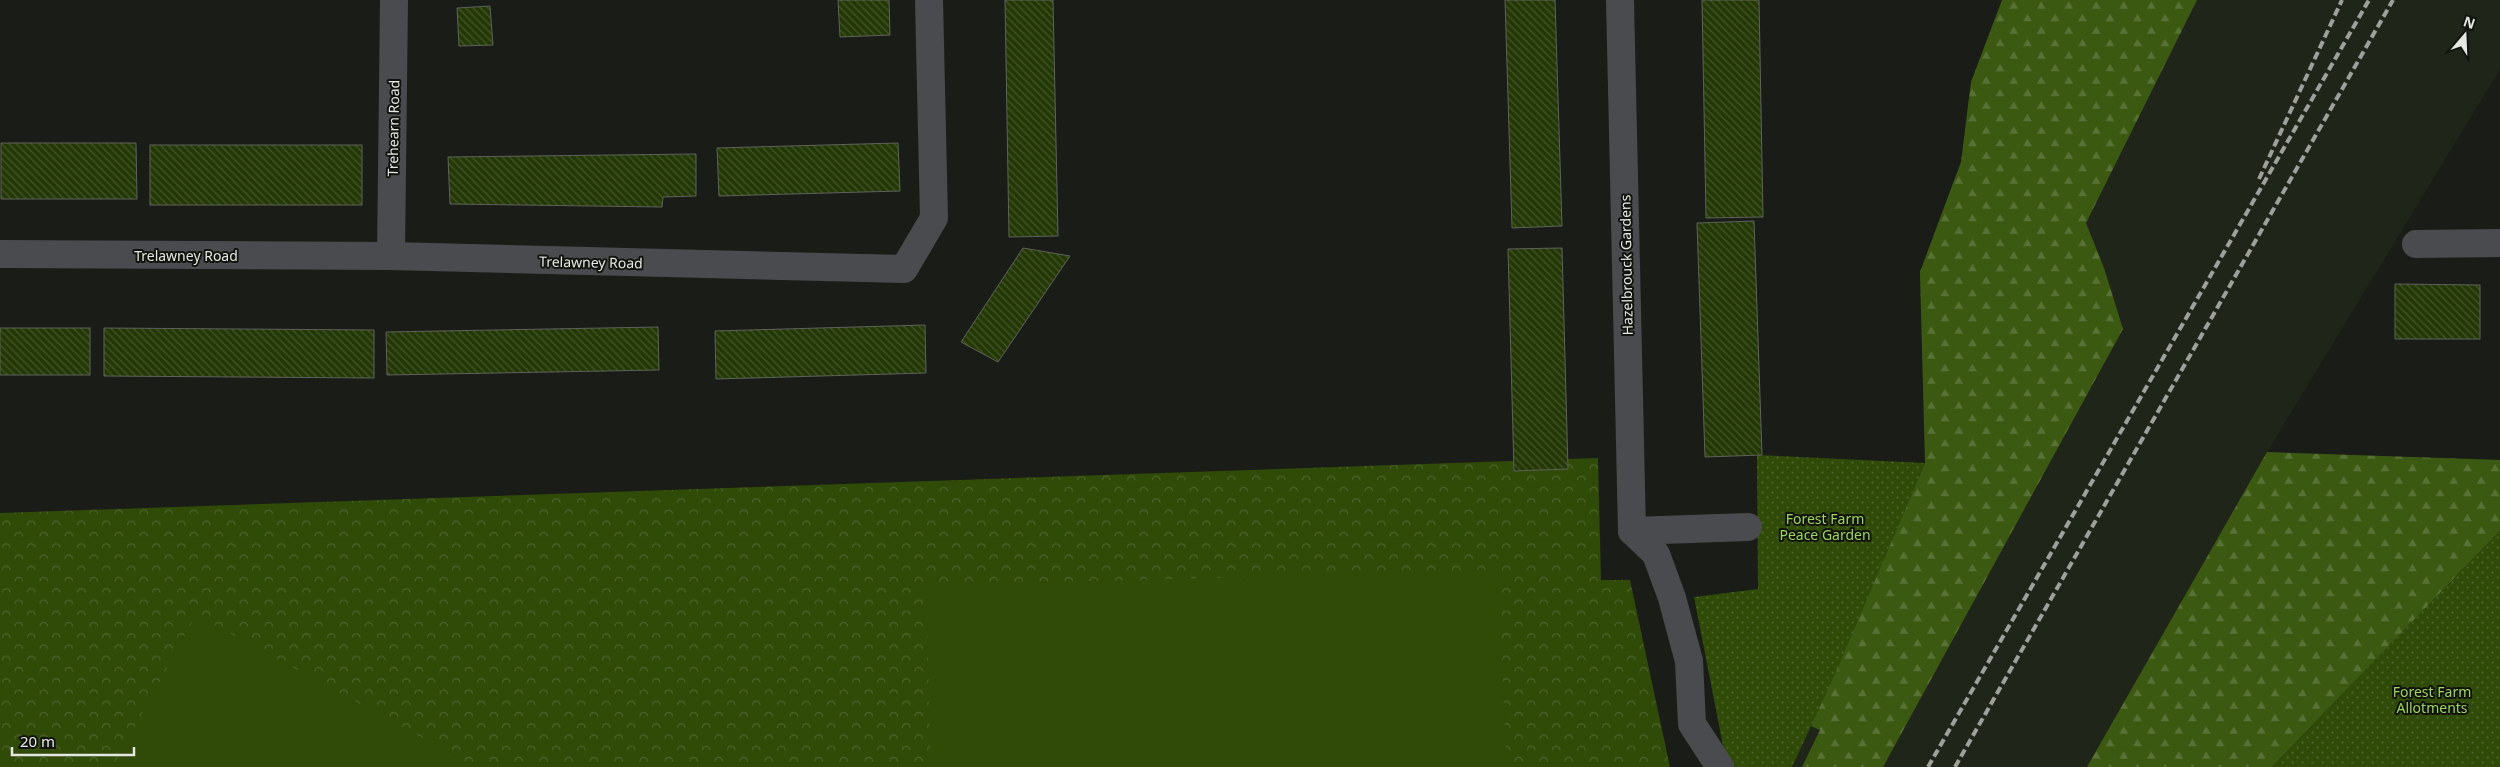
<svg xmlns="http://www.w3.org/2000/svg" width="2500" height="767" font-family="'Noto Sans',sans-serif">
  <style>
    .built { fill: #20251a }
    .forest { fill: url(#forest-firs) }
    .park { fill: url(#park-crowns) }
    .garden { fill: url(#garden-dots) }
    .pitch { fill: #304a08 }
    .building { fill: url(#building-back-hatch); stroke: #5e625b }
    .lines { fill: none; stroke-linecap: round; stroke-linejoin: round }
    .minor { stroke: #494b4e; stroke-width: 28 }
    .rail { stroke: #9da09b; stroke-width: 4; stroke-dasharray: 8 4; stroke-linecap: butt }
    .labels { text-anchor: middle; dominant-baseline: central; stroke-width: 4; stroke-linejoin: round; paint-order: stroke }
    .street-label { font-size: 14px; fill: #e5e7e3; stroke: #11140e }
    .park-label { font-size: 14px; fill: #9fd45e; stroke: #11140e }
  </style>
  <defs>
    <pattern id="forest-firs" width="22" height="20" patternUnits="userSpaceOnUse" patternTransform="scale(1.25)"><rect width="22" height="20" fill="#3c5912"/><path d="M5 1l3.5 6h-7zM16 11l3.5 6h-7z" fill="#587134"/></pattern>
    <pattern id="park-crowns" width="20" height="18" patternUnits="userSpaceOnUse" patternTransform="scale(1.25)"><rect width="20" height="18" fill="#304a08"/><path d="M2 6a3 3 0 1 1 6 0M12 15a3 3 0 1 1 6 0" fill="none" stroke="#4e642c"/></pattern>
    <pattern id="garden-dots" width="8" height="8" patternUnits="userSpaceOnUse" patternTransform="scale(1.25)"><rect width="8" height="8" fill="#304a08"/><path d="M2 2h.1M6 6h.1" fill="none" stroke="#4e642c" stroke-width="1.8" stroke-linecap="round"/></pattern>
    <pattern id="building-back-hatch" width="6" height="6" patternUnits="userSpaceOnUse" patternTransform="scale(1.25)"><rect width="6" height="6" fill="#243806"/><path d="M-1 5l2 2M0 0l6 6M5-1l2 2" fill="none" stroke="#44552a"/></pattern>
  </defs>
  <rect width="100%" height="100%" fill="#1a1d17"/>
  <!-- built -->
  <path class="built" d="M2002 0H2500V69L2267 452 2500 460 2219 767H1792L1925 463 1920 272 1961 162 1971 82Z"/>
  <!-- forest -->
  <g class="forest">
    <path d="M2002 0H2197L2086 223 2104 268 2123 329 1883 767H1802L1820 730 1811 726 1925 463 1920 272 1961 162 1971 82Z"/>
    <path d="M2267 452 2500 460V531L2272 767H2087Z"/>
  </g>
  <!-- park -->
  <path class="park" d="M1598 458 1601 580H1630L1670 767H0V513Z"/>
  <!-- garden -->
  <g class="garden">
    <path d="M1757 455 1925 463 1837 670 1792 767H1734L1726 761 1694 597 1758 589Z"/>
    <path d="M2500 531V767H2272Z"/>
  </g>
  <!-- pitch -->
  <g class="pitch">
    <path d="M1499 570 1506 767H931L926 586Z"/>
    <path d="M196 615 476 767H113Z"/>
  </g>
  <!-- building -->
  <g class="building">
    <path d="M838 0H889L890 35 840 37Z"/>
    <path d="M1005 0H1053L1058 236 1009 237Z"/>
    <path d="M1505 0H1555L1562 226 1512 228Z"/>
    <path d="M1702 0H1759L1763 217 1706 218Z"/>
    <path d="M490 6 493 45 459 46 457 8Z"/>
    <path d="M1 143H136L137 199H1Z"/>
    <path d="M898 143 900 191 719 196 717 148Z"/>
    <rect x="150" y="145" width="212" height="60"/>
    <path d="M696 154V196L663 197 662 207 450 204 448 157Z"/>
    <path d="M1754 221 1762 455 1705 457 1697 223Z"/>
    <path d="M1023 248 1070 256 998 362 961 342Z"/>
    <path d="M1562 248 1568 469 1514 471 1508 249Z"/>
    <path d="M2395 284 2480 285V339H2395Z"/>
    <path d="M925 325 926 373 716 379 715 331Z"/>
    <path d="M658 327 659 370 387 375 386 332Z"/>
    <rect x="0" y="328" width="90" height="47"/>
    <path d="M104 328 374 330V378L104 376Z"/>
  </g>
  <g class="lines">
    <!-- minor -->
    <g class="minor">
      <path d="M1620 0 1632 531 1656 554 1672 598 1689 661 1692 724 1720 767"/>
      <path d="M2416 244 2500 243"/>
      <path d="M0 254 391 256 904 269 934 218 929 0"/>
      <path d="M391 256 394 0"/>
      <path d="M1632 531 1748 527"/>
    </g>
    <!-- rail -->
    <g class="rail">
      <path d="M2259 179 2342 0"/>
      <path d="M1928 767 2369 0"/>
      <path d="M1955 767 2393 0"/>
    </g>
  </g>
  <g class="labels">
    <!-- street labels -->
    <g class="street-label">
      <text transform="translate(393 128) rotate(-89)">Trehearn Road</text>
      <text x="186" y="255">Trelawney Road</text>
      <text transform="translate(591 262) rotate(1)">Trelawney Road</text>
      <text transform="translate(1626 265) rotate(-91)">Hazelbrouck Gardens</text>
    </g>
    <!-- park labels -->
    <g class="park-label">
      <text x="1825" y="518">Forest Farm<tspan x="1825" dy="16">Peace Garden</tspan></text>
      <text x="2432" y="691">Forest Farm<tspan x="2432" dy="16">Allotments</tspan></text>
    </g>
  </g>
  <!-- north arrow -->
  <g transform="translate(2465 35) rotate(19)" stroke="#11140e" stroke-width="4" paint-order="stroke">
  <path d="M0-4L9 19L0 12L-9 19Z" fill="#e5e7e3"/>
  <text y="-8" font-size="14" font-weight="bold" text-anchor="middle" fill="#e5e7e3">N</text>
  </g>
  <!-- scale -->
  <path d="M12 747v8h122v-8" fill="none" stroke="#e5e7e3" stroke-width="2.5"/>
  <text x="20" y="747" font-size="15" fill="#e5e7e3" stroke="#11140e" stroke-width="4" paint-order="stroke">20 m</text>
</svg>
